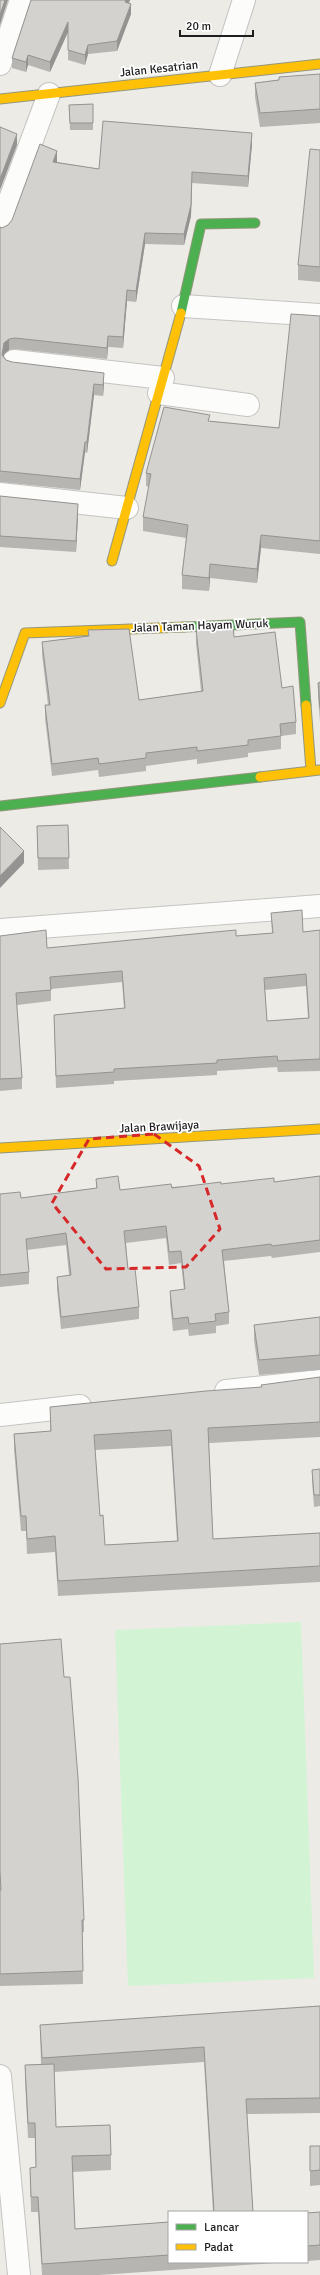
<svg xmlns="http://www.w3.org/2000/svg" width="320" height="2275" font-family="Signika,sans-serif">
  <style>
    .park { fill: #d2f4d4 }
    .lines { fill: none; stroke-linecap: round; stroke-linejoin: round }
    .street-casing { stroke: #c5c4c2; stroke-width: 24 }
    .fast-casing { stroke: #93977d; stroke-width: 11 }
    .slow-casing { stroke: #93977d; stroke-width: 11 }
    .street { stroke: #fcfcfb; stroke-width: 22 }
    .fast { stroke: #4caf50; stroke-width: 9 }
    .slow { stroke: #ffc107; stroke-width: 9 }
    .wall { fill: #b6b5b2; fill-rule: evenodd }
    .shaded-wall { fill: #949391 }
    .building { fill: #d4d2cf; stroke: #949391; fill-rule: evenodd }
    .marked { fill: none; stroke: #d62828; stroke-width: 3; stroke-dasharray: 8 5; stroke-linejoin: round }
    .labels { text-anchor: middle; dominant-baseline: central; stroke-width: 3.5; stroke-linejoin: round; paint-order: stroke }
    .street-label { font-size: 12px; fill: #1e1e1e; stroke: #fff }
  </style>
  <rect width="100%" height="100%" fill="#ecebe6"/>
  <!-- park -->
  <path class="park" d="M301 1622 314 1978 128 1986 115 1630Z"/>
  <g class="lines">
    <defs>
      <g id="street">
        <path d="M0 64 21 0"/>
        <path d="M220 75 244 0"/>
        <path d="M0 226 49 94"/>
        <path d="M183 306 320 315"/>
        <path d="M14 361 163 378"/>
        <path d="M159 393 248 405"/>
        <path d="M0 494 127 508"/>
        <path d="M0 930 320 906"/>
        <path d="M226 1391 320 1381"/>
        <path d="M0 1415 80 1406"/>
        <path d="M0 2076 19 2275"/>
      </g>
      <g id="fast">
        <path d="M181 313 201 224 255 223"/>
        <path d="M184 627 300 622 306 705"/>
        <path d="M0 806 260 777"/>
      </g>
      <g id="slow">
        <path d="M0 99 320 64"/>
        <path d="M112 561 181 313"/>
        <path d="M0 703 25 633 184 627"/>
        <path d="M306 705 311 770"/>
        <path d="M260 777 320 770"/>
        <path d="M0 1148 320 1129"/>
      </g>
    </defs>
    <!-- street casing -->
    <use href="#street" class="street-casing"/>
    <!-- fast casing -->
    <use href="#fast" class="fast-casing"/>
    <!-- slow casing -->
    <use href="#slow" class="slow-casing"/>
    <!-- street -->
    <use href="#street" class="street"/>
    <!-- fast -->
    <use href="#fast" class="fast"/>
    <!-- slow -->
    <use href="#slow" class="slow"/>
  </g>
  <!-- wall -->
  <g class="wall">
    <path d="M31 0H130L129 3 131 4V14L117 51 88 54 85 65 68 60V32L50 72 28 65 26 72 12 68V58Z"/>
    <path d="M320 74V123L260 127 255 97V83Z"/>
    <path d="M93 104V130H70L69 105Z"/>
    <path d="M252 144 248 187 192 183 191 216 184 245 145 244 136 302 127 301 123 348 108 347 107 359 15 349 9 350 4 354V356L6 360 12 362 104 384 103 396 94 395 87 453 85 452 80 490 0 482V227L2 228 8 225 57 162 99 169Z"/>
    <path d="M320 150V282L298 280V265Z"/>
    <path d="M320 316V554L261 548 257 583 210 578 209 591 182 589V575L186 538 143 531V517L149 487 146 486V473L210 421 279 428Z"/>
    <path d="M0 496 78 515 76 552 0 547Z"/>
    <path d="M88 630 139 700 201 691 196 643V630L234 637 282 688 296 722V734L281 736V749L248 753V757L197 764V759L146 766V771L99 777 98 770 52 776 45 718V705H48L42 654V642L88 636Z"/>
    <path d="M320 682V722L318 697V683Z"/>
    <path d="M68 825 69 869 38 870 37 826Z"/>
    <path d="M271 913 303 932 320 930V1071L278 1072 277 1067 217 1071V1075L114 1081V1084L56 1088 54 1015 124 1008 122 982 51 989V1001L17 1005 22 1078V1089L0 1091V936L47 948 236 936 272 933ZM306 986 308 1018 267 1021 265 990Z"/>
    <path d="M320 1176V1252L272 1258 271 1256 224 1261 229 1312V1324L216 1326V1333L189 1336 188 1329 173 1331 170 1303V1291L184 1290 181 1263 169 1265 166 1238 126 1243 128 1269 139 1307V1319L61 1329 57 1289V1277L69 1275 66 1245 27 1250 29 1272V1284L0 1287V1194L21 1198 96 1188V1179L120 1190 221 1184 274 1182Z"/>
    <path d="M320 1317V1370L259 1375 254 1340V1325Z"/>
    <path d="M320 1377V1437L209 1443 213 1539 320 1533V1582L58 1596 55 1552 27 1554 26 1531H21L14 1449V1434L50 1431V1407L261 1387ZM171 1446 177 1541 105 1545 100 1516 95 1450Z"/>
    <path d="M320 1469V1506L314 1507 312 1481V1470Z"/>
    <path d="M0 1644 84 1920V1932H82L83 1984 0 1986Z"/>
    <path d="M320 2006V2113L247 2114 253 2212H213L204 2062 54 2072 56 2127 111 2155V2170L73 2172 75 2229 169 2222V2262H290L99 2275H42L38 2212H31L30 2168 36 2167 35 2138H28L25 2080V2065L41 2064 40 2025Z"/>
    <path d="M310 2146H320V2185L310 2186Z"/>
    <path d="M320 2212V2260L307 2261V2213Z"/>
  </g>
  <!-- shaded-wall -->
  <g class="shaded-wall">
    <path d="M5 0H8L0 25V15Z"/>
    <path d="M126 0H130L125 12V2Z"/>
    <path d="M131 4V14L117 51V41Z"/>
    <path d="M68 22V32L50 72V62Z"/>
    <path d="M88 45V54L85 65V55Z"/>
    <path d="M28 55V65L26 72V62Z"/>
    <path d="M252 133V144L248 187V176Z"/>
    <path d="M17 134V145L0 190V179Z"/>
    <path d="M57 151V162L53 173V162Z"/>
    <path d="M192 183 191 216 184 245V234Z"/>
    <path d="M145 233V244L136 302V291Z"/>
    <path d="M127 290V301L123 348V337Z"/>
    <path d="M108 336V347L107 359V348Z"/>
    <path d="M9 339V350L4 354 2 366V355L4 343Z"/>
    <path d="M104 373V384L103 396V385Z"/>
    <path d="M94 384V395L87 453V442Z"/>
    <path d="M85 442V452L80 490V479Z"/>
    <path d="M78 504V515L76 552V541Z"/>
    <path d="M261 535V548L257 583V569Z"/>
    <path d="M210 564V578L209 591V578Z"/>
    <path d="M24 851V863L0 888V876Z"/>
  </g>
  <!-- building -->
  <g class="building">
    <path d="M0 0H5L0 15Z"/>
    <path d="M31 0H126L125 2 131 4 117 41 88 45 85 55 68 50V22L50 62 28 55 26 62 12 58Z"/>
    <path d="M320 74V109L260 113 255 83 279 80V77Z"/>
    <path d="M93 104V123H70L69 105Z"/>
    <path d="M103 121 252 133 248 176 192 172 191 205 184 234 145 233 136 291 127 290 123 337 108 336 107 348 15 338 9 339 4 343 2 355 6 360 12 362 104 373 103 385 94 384 87 442H85L80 479 0 471V227L2 228 8 225 12 220 40 144 57 151 53 162 99 169Z"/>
    <path d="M0 127 17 134 0 179Z"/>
    <path d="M310 149 320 150V267L298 265Z"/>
    <path d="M291 314 320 316V541L261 535 257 569 210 564 209 578 182 575 188 525 143 517 151 474 146 473 164 407 210 415 208 421 279 428Z"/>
    <path d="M0 496 78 504 76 541 0 536Z"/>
    <path d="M233 625 234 637 275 632 282 688 293 686 296 722 280 724 281 736 248 740V745L197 751V747L146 753V758L99 764 98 758 52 764 45 705H50L42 642 89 636 88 630 129 629 139 700 203 691 196 630Z"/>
    <path d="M320 682V708L318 683Z"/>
    <path d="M68 825 69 858H38L37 826Z"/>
    <path d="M0 827 24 851 0 876Z"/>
    <path d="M302 910 303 932 320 930V1059L278 1061 277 1056 217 1060V1063L114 1069V1072L56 1076 54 1015 125 1008 122 971 50 977 51 990 16 993 22 1078 0 1079V936L46 930 47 948 236 930V936L273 933 271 913ZM306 974 309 1018 267 1021 264 978Z"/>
    <path d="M118 1176 120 1190 171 1184 172 1188 221 1182V1184L274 1178V1182L320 1176V1240L272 1246 271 1244 222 1250 229 1312 215 1314 216 1321 189 1324 188 1317 173 1319 170 1291 185 1289 181 1251 169 1252 166 1226 124 1231 128 1269 135 1268 139 1307 61 1317 57 1277 71 1275 66 1233 26 1239 29 1272 0 1275V1194L20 1192 21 1198 97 1188 96 1179Z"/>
    <path d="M320 1317V1355L259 1360 254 1325Z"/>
    <path d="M320 1377V1422L208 1428 213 1539 320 1533V1566L58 1581 55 1536 27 1539 26 1516H21L14 1434 51 1431 50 1407 206 1391 262 1387 261 1385ZM171 1430 178 1541 105 1545 103 1515 100 1516 94 1435Z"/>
    <path d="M320 1469V1495H314L312 1470Z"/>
    <path d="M61 1639 64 1677H70L78 1778 84 1920H82L83 1971 0 1974V1890H1L0 1871V1644Z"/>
    <path d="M320 2006V2098L246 2099 253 2212H214L204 2047 42 2058 40 2025Z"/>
    <path d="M54 2064 56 2127 110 2125 111 2155 72 2156 75 2229 169 2222V2255L42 2264 38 2197H31L30 2168 36 2167 35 2123H28L25 2065Z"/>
    <path d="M310 2146H320V2170L310 2171Z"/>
    <path d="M320 2212V2245L307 2246V2213Z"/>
  </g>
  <!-- marked area -->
  <path class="marked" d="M154 1134 199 1166 220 1229 186 1267 106 1269 52 1203 89 1139Z"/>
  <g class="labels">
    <!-- street labels -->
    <g class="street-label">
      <text transform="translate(159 69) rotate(-6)">Jalan Kesatrian</text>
      <text transform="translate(200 626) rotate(-2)">Jalan Taman Hayam Wuruk</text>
      <text transform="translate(159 1127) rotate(-3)">Jalan Brawijaya</text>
    </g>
  </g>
  <!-- legend -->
  <rect x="168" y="2211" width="140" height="52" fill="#ffffff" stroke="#a5a5a5"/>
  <rect x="176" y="2224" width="20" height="6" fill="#4caf50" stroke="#a5a5a5"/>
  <text x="204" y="2231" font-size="12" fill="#1e1e1e">Lancar</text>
  <rect x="176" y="2244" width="20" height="6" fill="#ffc107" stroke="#a5a5a5"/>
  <text x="204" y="2251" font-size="12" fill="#1e1e1e">Padat</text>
  <!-- scale -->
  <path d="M180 30v6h73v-6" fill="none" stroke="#1e1e1e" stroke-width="2"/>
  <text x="186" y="30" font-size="12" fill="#1e1e1e" stroke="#ffffff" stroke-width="3" paint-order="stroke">20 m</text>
</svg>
